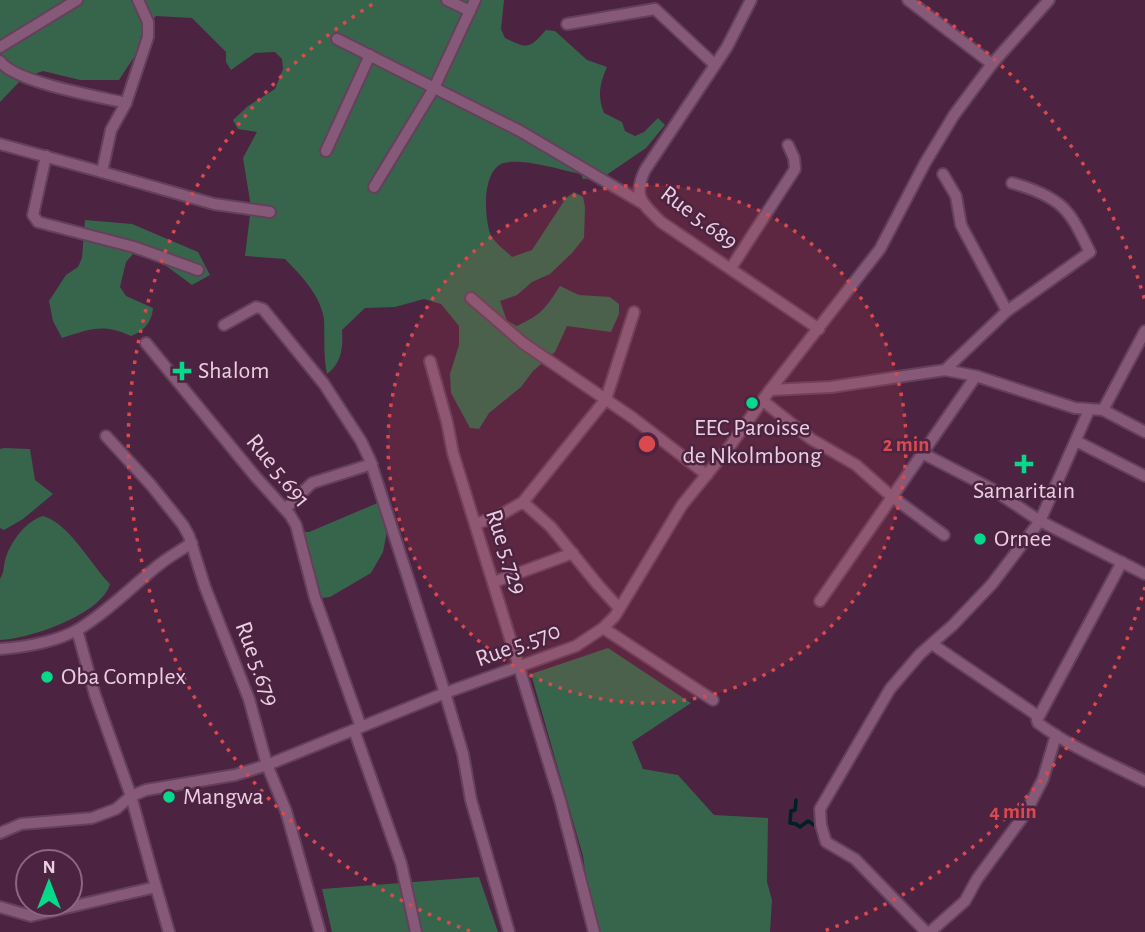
<svg xmlns="http://www.w3.org/2000/svg" width="1145" height="932" font-family="'Alegreya Sans',sans-serif">
  <style>
    .green { fill: #37654c }
    .lines { fill: none; stroke-linecap: round; stroke-linejoin: round }
    .stream { stroke: #002028; stroke-width: 3.5 }
    .minor-casing { stroke: #64405b; stroke-width: 14 }
    .minor { stroke: #865979; stroke-width: 10 }
    .ring { fill: none; stroke: #da494d; stroke-width: 3.5; stroke-dasharray: 3.5 7 }
    .poi-dot { fill: #07d98b; stroke: #4c2341; stroke-width: 2.5 }
    .labels { text-anchor: middle; dominant-baseline: central; stroke-width: 5; stroke-linejoin: round; paint-order: stroke }
    .street-label { font-size: 24px; fill: #e9cfe0; stroke: #4c2341 }
    .poi-label { font-size: 24px; fill: #e9cfe0; stroke: #4c2341; text-anchor: start }
    .centre { fill: #da494d; stroke: #4c2341; stroke-width: 3.5 }
    .ring-label { font-size: 21px; text-anchor: middle; font-weight: bold; fill: #da494d; stroke: #4c2341; stroke-width: 5; stroke-linejoin: round; paint-order: stroke }
  </style>
  <rect width="100%" height="100%" fill="#4c2341"/>
  <!-- green -->
  <g class="green">
    <path d="M0 0H504L501 29 505 38C528 49 529 49 546 30L555 31 587 60 607 67C600 83 597 96 604 113L622 122 625 131 635 136 644 132 658 118 665 125 646 148 602 178 583 179 581 174C560 170 524 158 504 163 482 169 484 215 490 233 493 242 505 250 512 257L532 250 566 198 574 192 583 197 585 207 584 238 572 253 550 274 532 282 517 295 500 301 507 321 517 326C542 314 545 309 560 286L579 295 610 297 619 304V314L611 332 567 326 555 352 533 371 521 387 489 413 479 429 470 428 451 393 450 374 459 345V326L441 304 424 299 395 307 365 308 342 330C343 347 342 363 327 374 323 355 325 338 324 319 321 296 300 274 285 259L245 256 251 207 243 158 257 132 238 129 233 120 248 106 275 89 283 69 282 59 275 52 255 53 231 70 226 62V52L192 18 156 16 142 30 138 51 119 80H80L43 71 23 78 0 102Z"/>
    <path d="M85 220 132 224 198 252 210 275 192 285 161 262 133 254 126 262 120 287 126 296 153 308C152 322 144 331 131 336 103 323 90 329 62 338L53 321 49 301 66 275 78 267 82 258Z"/>
    <path d="M4 448 30 449 35 480 53 494 23 519 4 530 0 528V449Z"/>
    <path d="M380 502 388 526 383 552 371 573 330 597 322 598 304 532H309Z"/>
    <path d="M43 516C69 523 91 565 110 584 101 615 29 639 0 640V579C5 571 3 565 6 557 12 540 26 521 43 516Z"/>
    <path d="M608 648 691 703 632 742 643 769 678 775 714 815 768 818 767 882 772 900 770 932H594L583 856 531 674Z"/>
    <path d="M479 877 498 932H332L322 889Z"/>
  </g>
  <g class="lines">
    <!-- stream -->
    <path class="stream" d="M796 800 795 810 791 811 790 823 796 824 800 827 808 821 814 825 817 823"/>
    <defs>
      <g id="minor">
        <path d="M447 0 470 11"/>
        <path d="M751 0 727 47 645 170C632 197 643 204 661 222L819 329"/>
        <path d="M908 0 992 64"/>
        <path d="M567 24 655 9 715 65"/>
        <path d="M337 39 520 131 642 203"/>
        <path d="M0 47 77 0"/>
        <path d="M0 61C13 82 100 97 126 103"/>
        <path d="M0 144 102 172 111 130 126 103 148 37V22L138 0"/>
        <path d="M326 151 370 55"/>
        <path d="M46 156 33 215 38 222 134 247 198 270"/>
        <path d="M102 172 214 204 270 212"/>
        <path d="M943 174 956 196 961 225 1007 311"/>
        <path d="M374 187 434 88 475 0"/>
        <path d="M731 268 795 169 794 158 788 145"/>
        <path d="M471 298 523 343 633 418 707 475"/>
        <path d="M224 325 256 307 263 309 324 384 361 441 370 460 445 693 463 754 471 800 509 932"/>
        <path d="M146 343 255 476 290 515 296 525 315 598 361 727"/>
        <path d="M430 361 447 422 453 453 560 800 594 932"/>
        <path d="M945 370 1007 311 1090 252C1083 239 1077 223 1067 212 1055 197 1030 188 1012 183"/>
        <path d="M770 390 831 387 945 370 976 376 1075 408 1103 410 1145 331"/>
        <path d="M763 401 811 439 856 465 891 496 944 535"/>
        <path d="M1103 410 1145 432"/>
        <path d="M106 436 151 485 183 525 189 536 205 587 249 699 267 765 286 811 320 932"/>
        <path d="M1076 441 1145 476"/>
        <path d="M922 453 992 489 1040 521 1145 574"/>
        <path d="M523 502 606 399 634 312"/>
        <path d="M285 509 312 483 372 464"/>
        <path d="M476 524 502 514 523 502 551 527 598 585 619 608"/>
        <path d="M1122 562 1037 720 1038 723C1070 747 1109 763 1145 781"/>
        <path d="M494 582 573 553"/>
        <path d="M820 601 976 376"/>
        <path d="M603 628 713 700"/>
        <path d="M77 630 95 695 131 796 156 887"/>
        <path d="M932 644 1038 716"/>
        <path d="M0 649C26 647 56 642 79 629 109 611 133 585 160 564 170 556 181 550 192 543"/>
        <path d="M354 730 401 863 416 932"/>
        <path d="M0 833 21 824 92 818 116 809 131 796 146 790 235 775 267 765 445 693 576 646 603 628 615 616 682 505 730 446 770 390 880 249 925 163 954 115 992 64 1049 0"/>
        <path d="M0 907 31 916 156 887 169 932"/>
        <path d="M926 932 855 859 826 842 821 825 820 809 890 689 920 654 953 625 992 584 1040 521 1089 410"/>
        <path d="M930 932 965 901 977 879 1025 814 1043 779 1056 735"/>
      </g>
    </defs>
    <!-- minor casing -->
    <use href="#minor" class="minor-casing"/>
    <!-- minor -->
    <use href="#minor" class="minor"/>
  </g>
  <!-- distance rings -->
  <circle cx="647" cy="444" r="259" fill="#da494d" fill-opacity=".12"/>
  <g class="ring">
    <circle cx="647" cy="444" r="259"/>
    <path d="M1145 587A518 518 0 0 1 824 931M470 931A518 518 0 0 1 376 2M918 2A518 518 0 0 1 1145 301"/>
  </g>
  <!-- markers -->
  <g class="poi-dot">
    <path d="M178.5 360.5h7v7h7v7h-7v7h-7v-7h-7v-7h7z"/>
    <circle cx="752" cy="403" r="7"/>
    <path d="M1020.5 453.5h7v7h7v7h-7v7h-7v-7h-7v-7h7z"/>
    <circle cx="980" cy="539" r="7"/>
    <circle cx="47" cy="677" r="7"/>
    <circle cx="169" cy="797" r="7"/>
  </g>
  <g class="labels">
    <!-- street labels -->
    <g class="street-label">
      <text transform="translate(699 218) rotate(37)">Rue 5.689</text>
      <text transform="translate(278 471) rotate(51)">Rue 5.691</text>
      <text transform="translate(506 552) rotate(72)">Rue 5.729</text>
      <text transform="translate(518 645) rotate(-20)">Rue 5.570</text>
      <text transform="translate(257 664) rotate(70)">Rue 5.679</text>
    </g>
    <!-- poi labels -->
    <g class="poi-label">
      <text x="198" y="371">Shalom</text>
      <text x="752" y="428" text-anchor="middle">EEC Paroisse<tspan x="752" dy="28">de Nkolmbong</tspan></text>
      <text x="1024" y="491" text-anchor="middle">Samaritain</text>
      <text x="994" y="539">Ornee</text>
      <text x="61" y="677">Oba Complex</text>
      <text x="183" y="797">Mangwa</text>
    </g>
  </g>
  <circle cx="647" cy="444" r="10" class="centre"/>
  <g class="ring-label">
    <text x="906" y="451">2 min</text>
    <text x="1013" y="818">4 min</text>
  </g>
  <!-- north arrow -->
  <g transform="translate(49 883)"><circle r="33" fill="#4c2341" stroke="#8b6881" stroke-width="2"/>
  <path d="M0-5L12 26L0 18L-12 26Z" fill="#07d98b"/>
  <text y="-10" font-size="19" font-weight="bold" text-anchor="middle" fill="#e9cfe0">N</text>
  </g>
</svg>
